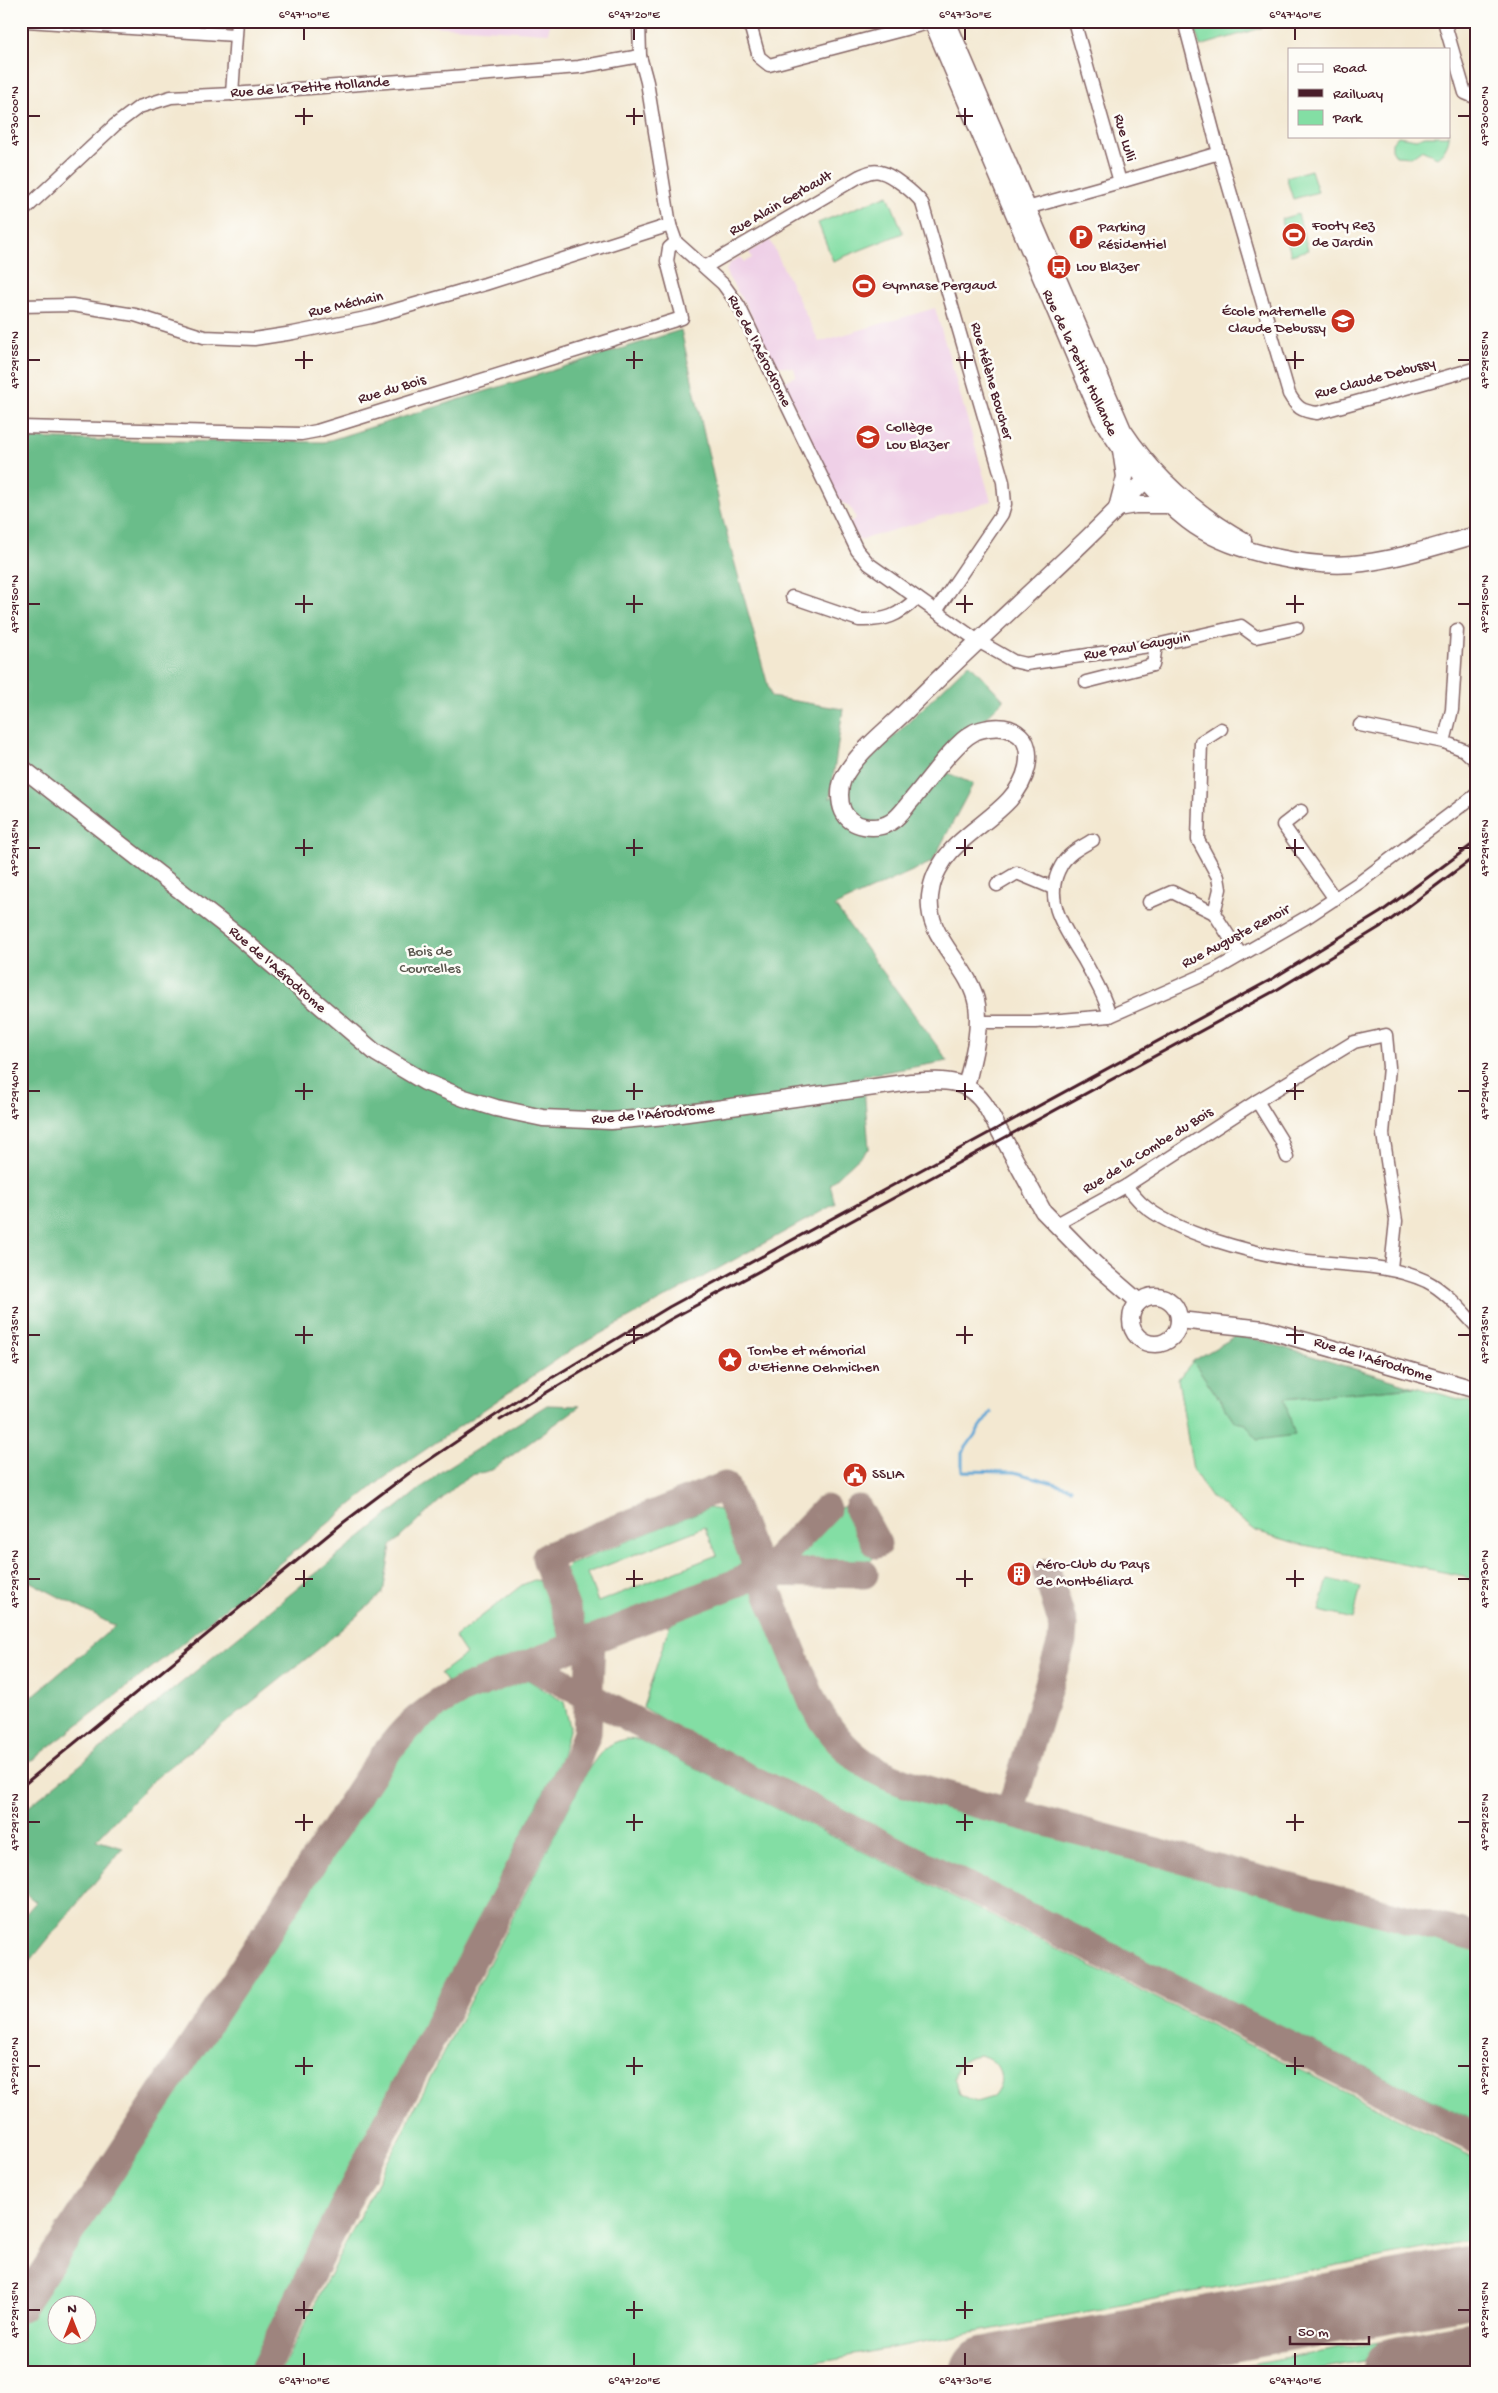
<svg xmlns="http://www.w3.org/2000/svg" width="1498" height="2393" font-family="'Gochi Hand',sans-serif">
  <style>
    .built { fill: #efd0e7 }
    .green { fill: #83dea4; stroke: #667e68; fill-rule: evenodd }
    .forest { fill: #6abd8a; stroke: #5a6e5a }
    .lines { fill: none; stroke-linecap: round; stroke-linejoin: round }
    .stream { stroke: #5fa6d5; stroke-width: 3 }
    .taxiway { stroke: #9e847e; stroke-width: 29 }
    .runway { stroke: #9e847e; stroke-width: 71 }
    .minor-casing { stroke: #856565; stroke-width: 15 }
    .tertiary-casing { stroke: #856565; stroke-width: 19 }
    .minor { stroke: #fff; stroke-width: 12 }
    .tertiary { stroke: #fff; stroke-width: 16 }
    .rail { stroke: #4a1f2b; stroke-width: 3 }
    .ticks { fill: none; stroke: #4a1f2b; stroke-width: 2 }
    .labels { text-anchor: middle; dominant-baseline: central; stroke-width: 5; stroke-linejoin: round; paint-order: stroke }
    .street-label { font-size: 15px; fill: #4a1f2b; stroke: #fdfcf7 }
    .poi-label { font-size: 15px; fill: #4a1f2b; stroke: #fdfcf7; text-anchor: start }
    .park-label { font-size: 15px; fill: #5b584f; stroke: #fdfcf7 }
    .neatline { fill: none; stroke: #4a1f2b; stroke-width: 2 }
    .ticks-label { font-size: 12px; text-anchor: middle; fill: #4a1f2b }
  </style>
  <rect width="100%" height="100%" fill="#fdfcf7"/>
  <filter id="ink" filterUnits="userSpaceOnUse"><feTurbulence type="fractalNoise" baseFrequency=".02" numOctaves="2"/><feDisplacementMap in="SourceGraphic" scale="10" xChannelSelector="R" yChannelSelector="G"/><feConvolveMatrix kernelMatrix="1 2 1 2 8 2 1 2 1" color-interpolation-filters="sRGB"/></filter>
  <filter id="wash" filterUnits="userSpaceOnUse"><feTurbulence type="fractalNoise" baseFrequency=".0096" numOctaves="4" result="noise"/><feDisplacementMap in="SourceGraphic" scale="20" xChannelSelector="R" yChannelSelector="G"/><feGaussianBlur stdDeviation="1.12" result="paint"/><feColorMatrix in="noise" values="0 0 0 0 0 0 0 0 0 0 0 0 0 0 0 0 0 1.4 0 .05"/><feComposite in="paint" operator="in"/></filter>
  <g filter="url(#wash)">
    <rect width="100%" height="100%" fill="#f3e8d1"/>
    <!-- built -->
    <g class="built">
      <path d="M341 21H549V33Z"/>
      <path d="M770 240 819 342 935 308 991 501 860 540 858 539 849 522 856 519 853 511 847 505 840 502 783 382 796 376 794 368 775 365 746 305 727 275 726 270 731 262 740 257 744 262 752 258 749 252Z"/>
    </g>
    <!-- green -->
    <g class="green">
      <path d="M1193 21 1202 23 1285 21 1200 46Z"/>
      <path d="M1449 130C1451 139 1445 152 1437 157L1421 150 1411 157 1396 156 1392 149V143L1398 136 1416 139 1425 136H1449Z"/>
      <path d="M1311 170 1318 192 1293 199 1286 177Z"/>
      <path d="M888 195 903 233 833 261 818 223Z"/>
      <path d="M1298 214 1308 250 1291 255 1281 219Z"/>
      <path d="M1193 1361 1235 1422 1284 1399 1415 1387 1477 1404V1586L1464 1576 1299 1544 1256 1531 1211 1497 1193 1470 1178 1379Z"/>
      <path d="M847 1505C856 1508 877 1544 875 1554 874 1559 868 1563 864 1566L782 1562 829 1513Z"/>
      <path d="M709 1508 725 1511 729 1517 746 1559 739 1574 594 1631 587 1630 579 1625 562 1582 564 1570 569 1565ZM705 1527 717 1555 598 1602 587 1573Z"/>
      <path d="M1328 1579 1361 1587 1353 1619 1319 1611Z"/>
      <path d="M534 1580 541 1581C552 1590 567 1629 562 1643L460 1685 447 1682 441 1673 466 1654 455 1637 522 1585Z"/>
      <path d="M747 1589 756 1591 761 1598C782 1649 805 1733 851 1766 862 1774 876 1780 888 1787L1477 1946V2122L697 1741 643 1707 672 1618 736 1591Z"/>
      <path d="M523 1677 564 1702 570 1727 562 1756 247 2372H21V2324L393 1759C430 1709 467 1699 523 1677ZM58 2306H88V2336H58Z"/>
      <path d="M626 1739 639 1740 1477 2158V2239L762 2372H280L588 1770C600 1753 606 1743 626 1739ZM979 2055C1000 2059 1008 2081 993 2097L976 2102 960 2094 954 2078C957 2064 965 2056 979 2055Z"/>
      <path d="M1477 2323V2340L1304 2372H1213Z"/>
    </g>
    <!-- forest -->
    <g class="forest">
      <path d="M681 330 723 520 771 697 843 709 830 799 969 663 1004 700 934 767 973 784 932 862 835 906 948 1061 863 1076 869 1148 830 1184 835 1204 571 1350 381 1480 168 1655 21 1769V1706L115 1626 21 1577V438L126 441 324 442Z"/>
      <path d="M1236 1336 1255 1339 1415 1387 1284 1399 1295 1435 1257 1440 1246 1424 1235 1422 1193 1361Z"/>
      <path d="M547 1405 580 1406 492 1470 472 1475 458 1484 391 1546 383 1593 321 1647 151 1782 96 1840 123 1848 21 1972V1919L36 1902 21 1890V1813L442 1471Z"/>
    </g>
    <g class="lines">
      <!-- stream -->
      <path class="stream" d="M991 1412 962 1453V1471L1014 1472 1071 1488"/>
      <!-- taxiway -->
      <g class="taxiway">
        <path d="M858 1509 877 1544"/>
        <path d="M766 1572 826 1509"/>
        <path d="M760 1574 766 1572 864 1574"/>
        <path d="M568 1649 573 1643C577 1625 551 1579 546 1557L725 1486 813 1703C845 1759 874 1775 934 1792L1477 1938"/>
        <path d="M529 1664 640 1724 1477 2139"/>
        <path d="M1010 1812 1062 1641 1063 1625 1047 1573"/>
        <path d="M21 2307 369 1777C397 1736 414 1715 460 1691L744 1580 752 1574 755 1563"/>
        <path d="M263 2372 348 2198 576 1762 587 1733 591 1640 580 1638 575 1633"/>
      </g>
      <!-- runway -->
      <g class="runway">
        <path d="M986 2372 1477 2281"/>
        <path d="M1397 2372 1477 2357"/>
      </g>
    </g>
  </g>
  <g filter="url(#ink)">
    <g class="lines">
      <defs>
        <g id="minor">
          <path d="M27 21 235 35"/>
          <path d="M639 21 640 56 647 82 670 225 676 242 723 284 739 306 857 550 869 564 978 641 1013 661 1026 664 1156 645 1241 626 1256 637 1297 628"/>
          <path d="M749 21 759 57 769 65 932 22"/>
          <path d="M1074 21 1120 182 1219 153 1289 394C1297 408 1301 411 1317 413L1477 368"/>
          <path d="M1184 21 1219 153"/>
          <path d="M1444 21 1465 93 1477 98"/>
          <path d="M232 94 237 21"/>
          <path d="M1027 208 1120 182"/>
          <path d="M21 213 115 125 139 107 171 97 232 94 579 67 640 56"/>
          <path d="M705 267 860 176C867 173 873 170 880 172 891 174 915 193 922 203L1003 482 1005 504 1002 514 936 611"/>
          <path d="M21 306 72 305 135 315 204 337 254 339 293 333 371 317 485 284 670 225"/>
          <path d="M21 427 301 434 317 431 682 318 667 261 669 248 676 242"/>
          <path d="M792 597 859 620C886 621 898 616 917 598"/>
          <path d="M1086 682 1153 665 1156 645"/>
          <path d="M1360 725 1444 742 1464 750 1477 762"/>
          <path d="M1221 729 1201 742 1198 840 1218 877 1220 889 1214 913 1241 955"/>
          <path d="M1444 742 1452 710 1457 630"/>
          <path d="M1301 811 1283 825 1335 899"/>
          <path d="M1093 840C1081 847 1068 853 1061 866 1041 900 1067 932 1084 960 1094 978 1105 997 1110 1016"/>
          <path d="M997 885 1017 873 1053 888"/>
          <path d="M1149 902 1172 892 1214 913"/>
          <path d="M978 1022H1036L1110 1016 1217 969 1307 917 1360 882 1477 794"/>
          <path d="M1257 1101 1281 1140 1287 1157"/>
          <path d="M1126 1186C1131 1192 1136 1198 1141 1203 1175 1234 1255 1254 1300 1260 1343 1266 1387 1263 1426 1281 1446 1291 1462 1311 1477 1327"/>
          <path d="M1055 1225 1126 1186 1257 1101 1354 1042 1386 1035 1389 1067 1383 1134 1396 1221 1391 1268"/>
        </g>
        <g id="tertiary">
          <path d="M932 21 1101 418C1121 453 1162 504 1195 526 1235 553 1315 570 1363 563 1402 558 1439 545 1477 535"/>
          <path d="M947 21 1123 430C1154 477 1195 513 1243 540"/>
          <path d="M1121 450 1125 477 1117 508 1135 505H1171"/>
          <path d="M21 767 236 934 376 1053 425 1082 464 1098 496 1108 543 1118 611 1121 666 1116 911 1082C943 1080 968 1077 987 1108L1043 1211 1095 1264 1139 1302"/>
          <path d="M966 1087C972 1060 981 1033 977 1005 970 963 921 937 931 890 933 876 942 861 951 851 976 823 1019 806 1027 767 1029 757 1029 749 1024 740 1016 729 1003 726 989 728 985 729 977 730 973 733 955 742 925 785 910 802 905 808 899 817 891 822 876 831 851 828 843 811 839 802 839 788 843 779 855 754 888 729 907 710 987 629 1075 555 1153 472"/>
          <circle cx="1155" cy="1320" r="24"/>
          <path d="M1179 1320 1264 1329 1477 1390"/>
        </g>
      </defs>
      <!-- minor casing -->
      <use href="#minor" class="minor-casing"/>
      <!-- tertiary casing -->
      <use href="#tertiary" class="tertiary-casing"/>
      <!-- minor -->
      <use href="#minor" class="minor"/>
      <!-- tertiary -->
      <use href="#tertiary" class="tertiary"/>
      <!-- rail -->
      <g class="rail">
        <path d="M500 1420 671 1319 1278 989 1385 924 1477 855"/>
        <path d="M21 1787 344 1522 408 1474 545 1382 669 1307 1272 979 1381 912 1477 841"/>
      </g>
    </g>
  </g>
  <!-- ticks -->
  <path class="ticks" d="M304 28V40M634 28V40M965 28V40M1295 28V40M304 108V125M634 108V125M965 108V125M28 116H40M295 116H313M626 116H643M956 116H973M1458 116H1470M304 351V369M634 351V369M965 351V369M1295 351V369M28 360H40M295 360H313M626 360H643M956 360H973M1286 360H1304M1458 360H1470M304 595V613M634 595V613M965 595V613M1295 595V613M28 604H40M295 604H313M626 604H643M956 604H973M1286 604H1304M1458 604H1470M304 839V856M634 839V856M965 839V856M1295 839V856M28 848H40M295 848H313M626 848H643M956 848H973M1286 848H1304M1458 848H1470M304 1083V1100M634 1083V1100M965 1083V1100M1295 1083V1100M28 1091H40M295 1091H313M626 1091H643M956 1091H973M1286 1091H1304M1458 1091H1470M304 1326V1344M634 1326V1344M965 1326V1344M1295 1326V1344M28 1335H40M295 1335H313M626 1335H643M956 1335H973M1286 1335H1304M1458 1335H1470M304 1570V1587M634 1570V1587M965 1570V1587M1295 1570V1587M28 1579H40M295 1579H313M626 1579H643M956 1579H973M1286 1579H1304M1458 1579H1470M304 1814V1831M634 1814V1831M965 1814V1831M1295 1814V1831M28 1822H40M295 1822H313M626 1822H643M956 1822H973M1286 1822H1304M1458 1822H1470M304 2057V2075M634 2057V2075M965 2057V2075M1295 2057V2075M28 2066H40M295 2066H313M626 2066H643M956 2066H973M1286 2066H1304M1458 2066H1470M304 2301V2319M634 2301V2319M965 2301V2319M28 2310H40M295 2310H313M626 2310H643M956 2310H973M1458 2310H1470M304 2353V2366M634 2353V2366M965 2353V2366M1295 2353V2366"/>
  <!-- icons -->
  <defs>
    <symbol id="stadium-disc" viewBox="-11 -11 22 22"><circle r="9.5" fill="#c8321e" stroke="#fdfcf7"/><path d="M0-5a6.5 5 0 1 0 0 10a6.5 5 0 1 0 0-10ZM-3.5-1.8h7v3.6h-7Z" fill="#fff"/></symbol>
    <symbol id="parking-disc" viewBox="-11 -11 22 22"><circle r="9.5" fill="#c8321e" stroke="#fdfcf7"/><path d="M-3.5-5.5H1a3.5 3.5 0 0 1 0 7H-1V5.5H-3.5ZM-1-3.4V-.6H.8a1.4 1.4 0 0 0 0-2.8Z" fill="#fff"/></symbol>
    <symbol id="bus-disc" viewBox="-11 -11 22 22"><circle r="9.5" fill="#c8321e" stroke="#fdfcf7"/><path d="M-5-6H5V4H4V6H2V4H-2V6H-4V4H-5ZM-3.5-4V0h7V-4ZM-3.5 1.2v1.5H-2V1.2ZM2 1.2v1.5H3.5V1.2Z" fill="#fff"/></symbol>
    <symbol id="school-disc" viewBox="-11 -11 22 22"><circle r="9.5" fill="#c8321e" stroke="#fdfcf7"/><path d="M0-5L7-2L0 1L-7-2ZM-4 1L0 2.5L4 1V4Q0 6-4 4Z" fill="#fff"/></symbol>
    <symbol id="sight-disc" viewBox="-11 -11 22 22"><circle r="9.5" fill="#c8321e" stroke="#fdfcf7"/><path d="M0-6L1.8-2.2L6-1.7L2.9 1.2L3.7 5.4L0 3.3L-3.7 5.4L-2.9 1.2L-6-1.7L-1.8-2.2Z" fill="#fff"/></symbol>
    <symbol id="civic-disc" viewBox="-11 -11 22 22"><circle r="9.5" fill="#c8321e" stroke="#fdfcf7"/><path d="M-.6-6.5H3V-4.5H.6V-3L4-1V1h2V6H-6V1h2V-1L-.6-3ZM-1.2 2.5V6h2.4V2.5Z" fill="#fff"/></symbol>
    <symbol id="building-disc" viewBox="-11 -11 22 22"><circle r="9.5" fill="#c8321e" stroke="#fdfcf7"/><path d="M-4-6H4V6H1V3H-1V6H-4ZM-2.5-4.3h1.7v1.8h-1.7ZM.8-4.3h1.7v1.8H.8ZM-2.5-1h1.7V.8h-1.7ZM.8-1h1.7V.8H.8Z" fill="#fff"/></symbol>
  </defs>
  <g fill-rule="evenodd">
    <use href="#stadium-disc" x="1280" y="221" width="28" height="28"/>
    <use href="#parking-disc" x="1067" y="223" width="28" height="28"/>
    <use href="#bus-disc" x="1045" y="253" width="28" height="28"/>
    <use href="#stadium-disc" x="850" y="272" width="28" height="28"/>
    <use href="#school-disc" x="1329" y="307" width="28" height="28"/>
    <use href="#school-disc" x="854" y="423" width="28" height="28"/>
    <use href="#sight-disc" x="716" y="1346" width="28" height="28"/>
    <use href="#civic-disc" x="841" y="1461" width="28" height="28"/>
    <use href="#building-disc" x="1005" y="1560" width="28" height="28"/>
  </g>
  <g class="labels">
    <!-- street labels -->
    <g class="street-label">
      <text transform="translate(310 88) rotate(-4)">Rue de la Petite Hollande</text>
      <text transform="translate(1124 138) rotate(74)">Rue Lulli</text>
      <text transform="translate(781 204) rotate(-30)">Rue Alain Gerbault</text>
      <text transform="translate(346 305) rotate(-13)">Rue Méchain</text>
      <text transform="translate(759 351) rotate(63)">Rue de l'Aérodrome</text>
      <text transform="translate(1079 363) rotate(65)">Rue de la Petite Hollande</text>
      <text transform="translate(1375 379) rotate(-15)">Rue Claude Debussy</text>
      <text transform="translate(991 381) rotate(74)">Rue Hélène Boucher</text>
      <text transform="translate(392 390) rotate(-17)">Rue du Bois</text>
      <text transform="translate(1137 647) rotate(-10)">Rue Paul Gauguin</text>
      <text transform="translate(1236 937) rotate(-28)">Rue Auguste Renoir</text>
      <text transform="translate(277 970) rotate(41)">Rue de l'Aérodrome</text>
      <text transform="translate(653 1115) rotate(-5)">Rue de l'Aérodrome</text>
      <text transform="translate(1148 1151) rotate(-32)">Rue de la Combe du Bois</text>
      <text transform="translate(1373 1360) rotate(17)">Rue de l'Aérodrome</text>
    </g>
    <!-- poi labels -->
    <g class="poi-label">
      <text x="1312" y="226">Footy Rez<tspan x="1312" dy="17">de Jardin</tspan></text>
      <text x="1098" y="228">Parking<tspan x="1098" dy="17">Résidentiel</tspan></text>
      <text x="1076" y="267">Lou Blazer</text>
      <text x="882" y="286">Gymnase Pergaud</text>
      <text x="1326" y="312" text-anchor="end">École maternelle<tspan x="1326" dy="17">Claude Debussy</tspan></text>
      <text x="886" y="428">Collège<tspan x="886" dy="17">Lou Blazer</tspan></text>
      <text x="748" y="1351">Tombe et mémorial<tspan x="748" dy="17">d'Etienne Oehmichen</tspan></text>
      <text x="872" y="1475">SSLIA</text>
      <text x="1036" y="1565">Aéro-Club du Pays<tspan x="1036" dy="17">de Montbéliard</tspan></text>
    </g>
    <!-- park labels -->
    <g class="park-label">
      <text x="430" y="952">Bois de<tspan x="430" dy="17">Courcelles</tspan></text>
    </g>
  </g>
  <!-- margin -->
  <rect width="1498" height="2393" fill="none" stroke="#fdfcf7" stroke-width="55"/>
  <!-- legend -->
  <rect x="1288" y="48" width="162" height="90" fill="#fdfcf7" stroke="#b5a4a5"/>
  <rect x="1298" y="64" width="25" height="8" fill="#ffffff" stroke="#b5a4a5"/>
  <text x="1333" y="72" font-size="15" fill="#4a1f2b">Road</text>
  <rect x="1298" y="89" width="25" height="8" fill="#4a1f2b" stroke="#b5a4a5"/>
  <text x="1333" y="98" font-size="15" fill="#4a1f2b">Railway</text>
  <rect x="1298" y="110" width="25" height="15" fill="#83dea4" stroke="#b5a4a5"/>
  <text x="1333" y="122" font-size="15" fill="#4a1f2b">Park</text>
  <!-- north arrow -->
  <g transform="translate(72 2320)"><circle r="24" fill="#fdfcf7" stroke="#b5a4a5"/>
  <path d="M0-4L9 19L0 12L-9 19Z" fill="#c8321e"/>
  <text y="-8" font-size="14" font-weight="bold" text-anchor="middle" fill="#4a1f2b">N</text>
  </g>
  <!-- scale -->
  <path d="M1290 2336v8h79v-8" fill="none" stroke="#4a1f2b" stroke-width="2.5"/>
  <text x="1298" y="2336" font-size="15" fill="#4a1f2b" stroke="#fdfcf7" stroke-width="4" paint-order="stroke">50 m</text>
  <rect x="28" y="28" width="1442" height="2338" class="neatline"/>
  <g class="ticks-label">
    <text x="304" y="18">6°47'10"E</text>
    <text x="634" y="18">6°47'20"E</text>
    <text x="965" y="18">6°47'30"E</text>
    <text x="1295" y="18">6°47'40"E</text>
    <text transform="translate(14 116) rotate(-90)" y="4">47°30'00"N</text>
    <text transform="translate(1484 116) rotate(-90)" y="4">47°30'00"N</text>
    <text transform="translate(14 360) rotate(-90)" y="4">47°29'55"N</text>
    <text transform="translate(1484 360) rotate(-90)" y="4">47°29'55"N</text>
    <text transform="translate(14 604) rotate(-90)" y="4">47°29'50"N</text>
    <text transform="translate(1484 604) rotate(-90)" y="4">47°29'50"N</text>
    <text transform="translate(14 848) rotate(-90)" y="4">47°29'45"N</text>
    <text transform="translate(1484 848) rotate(-90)" y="4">47°29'45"N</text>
    <text transform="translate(14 1091) rotate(-90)" y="4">47°29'40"N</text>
    <text transform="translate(1484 1091) rotate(-90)" y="4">47°29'40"N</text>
    <text transform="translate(14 1335) rotate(-90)" y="4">47°29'35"N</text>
    <text transform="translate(1484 1335) rotate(-90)" y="4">47°29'35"N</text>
    <text transform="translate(14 1579) rotate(-90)" y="4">47°29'30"N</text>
    <text transform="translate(1484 1579) rotate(-90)" y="4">47°29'30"N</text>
    <text transform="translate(14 1822) rotate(-90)" y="4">47°29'25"N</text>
    <text transform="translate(1484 1822) rotate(-90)" y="4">47°29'25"N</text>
    <text transform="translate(14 2066) rotate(-90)" y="4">47°29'20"N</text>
    <text transform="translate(1484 2066) rotate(-90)" y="4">47°29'20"N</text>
    <text transform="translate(14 2310) rotate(-90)" y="4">47°29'15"N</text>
    <text transform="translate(1484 2310) rotate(-90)" y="4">47°29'15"N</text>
    <text x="304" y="2384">6°47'10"E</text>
    <text x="634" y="2384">6°47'20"E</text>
    <text x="965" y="2384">6°47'30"E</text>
    <text x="1295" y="2384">6°47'40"E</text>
  </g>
</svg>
